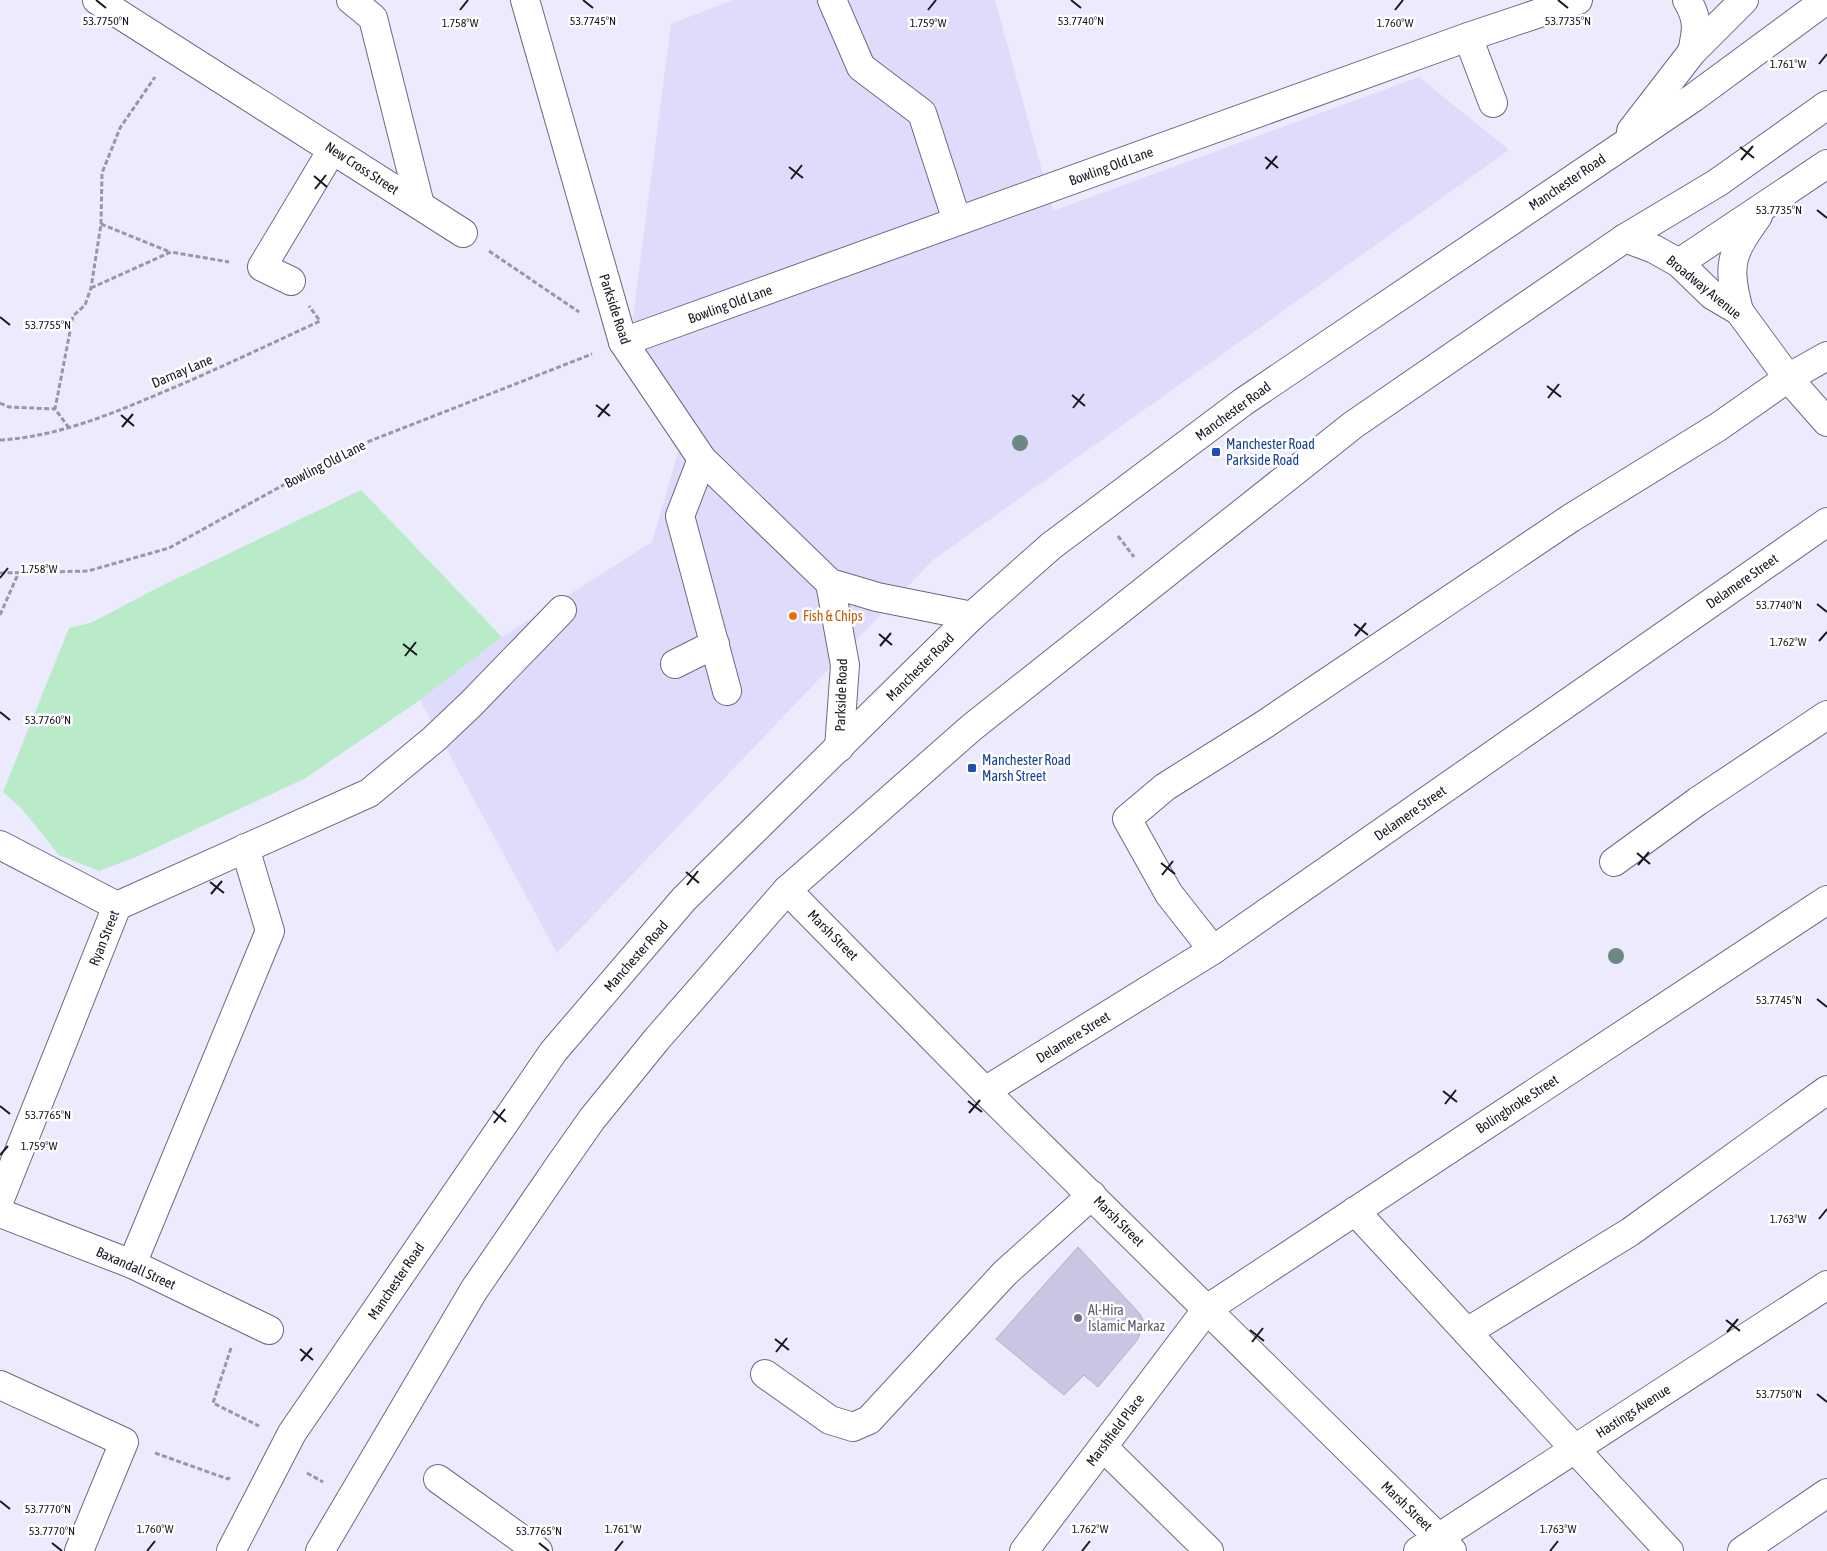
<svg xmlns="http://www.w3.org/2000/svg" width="1827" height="1551" font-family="'Asap Condensed',sans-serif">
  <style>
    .built { fill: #dfdbfa }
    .green { fill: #b9ebc8 }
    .building { fill: #c9c5e3; stroke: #b2aecb }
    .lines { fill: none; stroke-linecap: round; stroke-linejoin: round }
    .minor-casing { stroke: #6d6984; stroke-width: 30 }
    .major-casing { stroke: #6d6984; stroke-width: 30 }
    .path { stroke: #9997a6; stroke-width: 3; stroke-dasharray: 5 2.5; stroke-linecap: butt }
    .minor { stroke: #fff; stroke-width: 28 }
    .major { stroke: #fff; stroke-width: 28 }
    .tree { fill: #6d8881 }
    .ticks { fill: none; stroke: #191822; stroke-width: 2 }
    .transit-dot { fill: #1a4fb4; stroke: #fff; stroke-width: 2 }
    .food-dot { fill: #e8710a; stroke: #fff; stroke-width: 2 }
    .worship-dot { fill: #6b7280; stroke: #fff; stroke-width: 2 }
    .labels { text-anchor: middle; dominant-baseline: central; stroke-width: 5; stroke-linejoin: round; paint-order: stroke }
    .street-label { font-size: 14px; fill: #191822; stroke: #fff }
    .transit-label { font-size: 14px; fill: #164399; stroke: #fff; text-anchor: start }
    .food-label { font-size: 14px; fill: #c56008; stroke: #fff; text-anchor: start }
    .worship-label { font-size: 14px; fill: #5b616d; stroke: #fff; text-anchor: start }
    .ticks-label { font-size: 12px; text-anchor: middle; fill: #191822; stroke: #fff; stroke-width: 5; stroke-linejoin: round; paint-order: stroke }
  </style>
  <rect width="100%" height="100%" fill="#eceafd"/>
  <!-- built -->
  <path class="built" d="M733 0H995L1053 211 1419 77 1509 150 933 560 557 953 420 700 502 637 652 542 680 445 627 364 671 24Z"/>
  <!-- green -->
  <path class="green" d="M361 490 502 637 420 700 304 779 136 857 99 871 59 855 22 809 3 792 69 628 91 623 161 586Z"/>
  <!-- building -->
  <path class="building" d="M1078 1247 1140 1314 1144 1322 1138 1339 1098 1387 1084 1375 1064 1395 996 1339Z"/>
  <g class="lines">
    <defs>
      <g id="minor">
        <path d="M97 0 463 233"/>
        <path d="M351 0 373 18 420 205"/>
        <path d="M525 0 623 342 702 459 830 583 877 597 972 616"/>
        <path d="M832 0 861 67 922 113 957 221"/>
        <path d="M1687 0C1699 20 1697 30 1692 52"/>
        <path d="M1468 37 1493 103"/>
        <path d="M1625 238 1654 249 1679 263 1712 295 1739 311 1788 378 1827 422"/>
        <path d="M1679 263 1827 164"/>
        <path d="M291 281 262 267 332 150"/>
        <path d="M1739 311C1727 264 1730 255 1758 216"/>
        <path d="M623 342 1468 37 1578 0"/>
        <path d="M702 459 680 516 727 691"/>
        <path d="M830 583 845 665 839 748"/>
        <path d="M675 664 715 644"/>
        <path d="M0 845 117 906"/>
        <path d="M1614 862 1698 801 1827 715"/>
        <path d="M787 890 985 1091 1452 1551"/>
        <path d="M1213 950 1169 894 1127 819 1165 787 1262 726 1571 518 1718 427 1788 378 1827 356"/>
        <path d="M985 1091 1213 950 1827 522"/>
        <path d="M0 1199 117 906 369 793 434 739 471 704 562 610"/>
        <path d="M1355 1211 1669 1551"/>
        <path d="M0 1213 132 1264 269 1330"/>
        <path d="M132 1264 270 931 245 848"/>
        <path d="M1467 1332 1630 1232 1827 1090"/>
        <path d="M765 1374 830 1420 853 1427 869 1420 1005 1273 1092 1195"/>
        <path d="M0 1385 124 1442 79 1551"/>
        <path d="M1103 1447 1209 1551"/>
        <path d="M438 1479 538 1551"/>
        <path d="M1024 1551 1207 1309 1827 900"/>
        <path d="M1418 1551 1827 1285"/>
        <path d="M1742 1551 1827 1493"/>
      </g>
      <g id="major">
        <path d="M1631 131 1692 52 1744 0"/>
        <path d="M231 1551 292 1433 553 1052 684 899 972 616 1051 546 1243 402 1693 98 1826 0"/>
        <path d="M320 1551 474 1290 559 1166 592 1119 657 1039 787 890 971 728 1353 425 1625 238 1717 183 1827 105"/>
      </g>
    </defs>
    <!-- minor casing -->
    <use href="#minor" class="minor-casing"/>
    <!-- major casing -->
    <use href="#major" class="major-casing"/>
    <!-- path -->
    <g class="path">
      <path d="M101 224 170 252"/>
      <path d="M489 251 579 312"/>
      <path d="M91 288 171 252 229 262"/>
      <path d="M0 403 9 407 55 409"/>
      <path d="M69 428 55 409 73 316 85 305 91 288 101 224 102 173 120 128 155 77"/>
      <path d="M0 440C53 437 101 418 149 398 207 374 264 347 320 321L309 306"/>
      <path d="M1118 536 1134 557"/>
      <path d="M0 573 88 571 169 548 347 450 592 354"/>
      <path d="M0 615 18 574"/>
      <path d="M231 1348 213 1403 259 1426"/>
      <path d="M155 1453 228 1479 231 1476"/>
      <path d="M307 1473 323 1482"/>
    </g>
    <!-- minor -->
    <use href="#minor" class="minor"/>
    <!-- major -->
    <use href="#major" class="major"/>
  </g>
  <!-- trees -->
  <g class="tree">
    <circle cx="1020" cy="443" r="8"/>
    <circle cx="1616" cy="956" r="8"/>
  </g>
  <!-- ticks -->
  <path class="ticks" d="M96 0 106 8M583 0 593 8M1071 0 1081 8M1558 0 1568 8M460 10 468 0M928 10 936 0M1395 10 1403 0M1819 64 1827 54M1740 147 1754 158M1265 157 1278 168M1741 160 1753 146M789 167 803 178M1266 169 1277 156M314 176 327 187M791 179 802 165M315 189 326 175M1817 210 1827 218M0 317 10 325M1547 386 1561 397M1072 395 1085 406M1548 398 1559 384M596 405 610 416M1073 408 1084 394M121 415 134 426M598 417 609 404M122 427 133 414M0 578 8 568M1817 604 1827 612M1354 624 1368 635M879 634 892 645M1355 636 1366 623M1819 641 1827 632M403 644 417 655M880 646 891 633M405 656 416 642M0 712 10 720M1637 853 1650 864M1161 863 1175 874M1638 865 1649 852M686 872 699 883M1162 875 1173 861M210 882 224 893M687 885 698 871M211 894 222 881M1817 999 1827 1007M1443 1091 1457 1102M968 1101 982 1112M1445 1104 1456 1090M0 1106 10 1114M493 1111 506 1122M969 1113 980 1100M494 1123 505 1109M0 1155 8 1146M1819 1219 1827 1209M1726 1320 1740 1331M1250 1330 1264 1341M1727 1332 1738 1319M775 1339 789 1350M1252 1342 1263 1328M300 1349 313 1360M776 1352 787 1338M301 1361 312 1348M1817 1394 1827 1402M0 1501 10 1509M52 1543 62 1551M539 1543 549 1551M147 1551 155 1541M615 1551 623 1541M1082 1551 1090 1541M1550 1551 1558 1541"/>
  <!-- markers -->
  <g class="transit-dot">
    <rect x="1211" y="447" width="10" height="10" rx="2.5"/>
    <rect x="967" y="763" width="10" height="10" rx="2.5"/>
  </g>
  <circle class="food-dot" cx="793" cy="616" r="5"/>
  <circle class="worship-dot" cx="1078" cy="1318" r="5"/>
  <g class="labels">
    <!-- street labels -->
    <g class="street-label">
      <text transform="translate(1111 166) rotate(-20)">Bowling Old Lane</text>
      <text transform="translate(362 168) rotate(33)">New Cross Street</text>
      <text transform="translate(1567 182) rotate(-34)">Manchester Road</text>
      <text transform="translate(1704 287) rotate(39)">Broadway Avenue</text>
      <text transform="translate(730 304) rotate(-20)">Bowling Old Lane</text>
      <text transform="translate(615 309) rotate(72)">Parkside Road</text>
      <text transform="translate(182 371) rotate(-23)">Darnay Lane</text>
      <text transform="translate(1233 411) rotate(-36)">Manchester Road</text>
      <text transform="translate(325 464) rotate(-27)">Bowling Old Lane</text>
      <text transform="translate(1742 581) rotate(-35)">Delamere Street</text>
      <text transform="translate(920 667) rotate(-45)">Manchester Road</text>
      <text transform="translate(841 695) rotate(-88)">Parkside Road</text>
      <text transform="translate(1410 813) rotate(-35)">Delamere Street</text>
      <text transform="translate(833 935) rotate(45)">Marsh Street</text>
      <text transform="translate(104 938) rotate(-68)">Ryan Street</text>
      <text transform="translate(636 956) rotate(-49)">Manchester Road</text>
      <text transform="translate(1073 1037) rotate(-32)">Delamere Street</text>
      <text transform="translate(1517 1104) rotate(-33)">Bolingbroke Street</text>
      <text transform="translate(1119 1221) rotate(45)">Marsh Street</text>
      <text transform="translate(136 1268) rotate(24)">Baxandall Street</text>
      <text transform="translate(396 1281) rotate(-56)">Manchester Road</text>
      <text transform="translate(1633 1411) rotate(-33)">Hastings Avenue</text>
      <text transform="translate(1115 1430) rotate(-53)">Marshfield Place</text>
      <text transform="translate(1407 1506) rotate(44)">Marsh Street</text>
    </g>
    <!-- transit labels -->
    <g class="transit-label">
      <text x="1226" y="444">Manchester Road<tspan x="1226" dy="16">Parkside Road</tspan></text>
      <text x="982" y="760">Manchester Road<tspan x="982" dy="16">Marsh Street</tspan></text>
    </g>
    <!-- food labels -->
    <g class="food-label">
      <text x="803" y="616">Fish &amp; Chips</text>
    </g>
    <!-- worship labels -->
    <g class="worship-label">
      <text x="1088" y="1310">Al-Hira<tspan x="1088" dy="16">Islamic Markaz</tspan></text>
    </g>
  </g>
  <g class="ticks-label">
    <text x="106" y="25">53.7750°N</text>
    <text x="593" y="25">53.7745°N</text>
    <text x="1081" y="25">53.7740°N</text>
    <text x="1568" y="25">53.7735°N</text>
    <text x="460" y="27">1.758°W</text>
    <text x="928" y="27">1.759°W</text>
    <text x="1395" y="27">1.760°W</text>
    <text x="1788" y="68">1.761°W</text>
    <text x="1779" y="214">53.7735°N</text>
    <text x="48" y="329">53.7755°N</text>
    <text x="39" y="573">1.758°W</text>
    <text x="1779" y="609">53.7740°N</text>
    <text x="1788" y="646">1.762°W</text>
    <text x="48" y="724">53.7760°N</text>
    <text x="1779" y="1004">53.7745°N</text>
    <text x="48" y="1119">53.7765°N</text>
    <text x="39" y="1150">1.759°W</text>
    <text x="1788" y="1223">1.763°W</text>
    <text x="1779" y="1398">53.7750°N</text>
    <text x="48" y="1513">53.7770°N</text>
    <text x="155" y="1533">1.760°W</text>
    <text x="623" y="1533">1.761°W</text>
    <text x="1090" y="1533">1.762°W</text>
    <text x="1558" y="1533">1.763°W</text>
    <text x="52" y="1535">53.7770°N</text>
    <text x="539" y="1535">53.7765°N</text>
  </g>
</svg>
